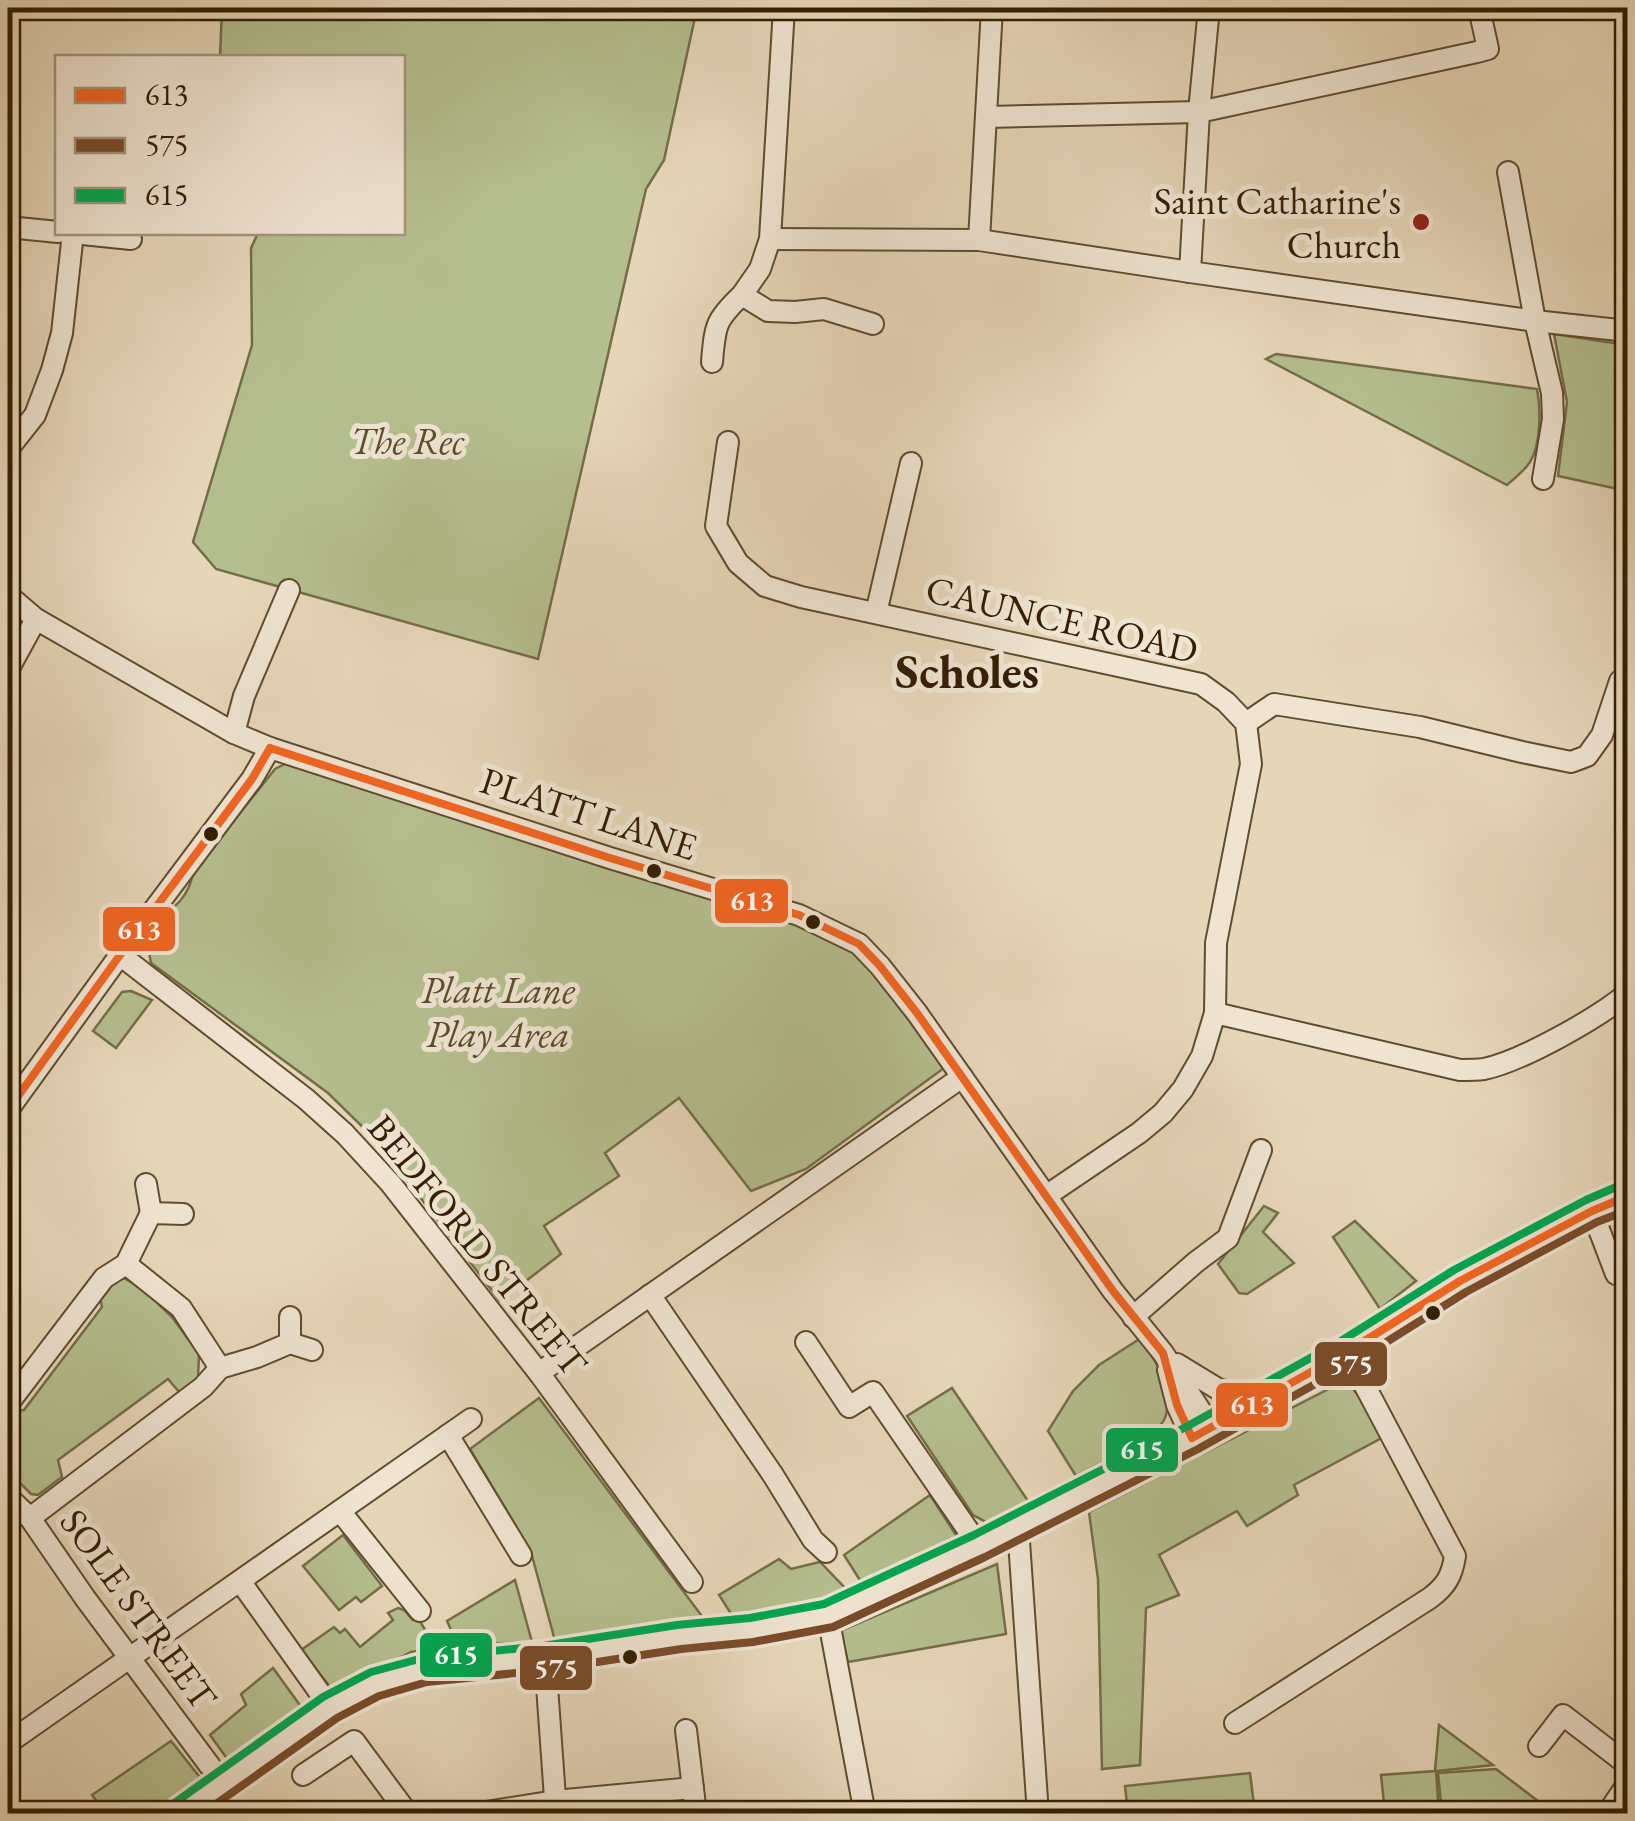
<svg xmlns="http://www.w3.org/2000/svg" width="1635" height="1821" font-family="'EB Garamond',serif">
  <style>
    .green { fill: #b5be8f; stroke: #746e48; stroke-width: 2.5 }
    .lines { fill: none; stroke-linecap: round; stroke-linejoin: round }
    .minor-casing { stroke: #604c2e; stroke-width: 24 }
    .secondary-casing { stroke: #331e00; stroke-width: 31 }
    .minor { stroke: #efe4d2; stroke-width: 20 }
    .secondary { stroke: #efe4d2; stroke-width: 28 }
    .bus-1-casing { stroke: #efe4d2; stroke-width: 15 }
    .bus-2-casing { stroke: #efe4d2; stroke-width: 15 }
    .bus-3-casing { stroke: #efe4d2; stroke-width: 15 }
    .bus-1 { stroke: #f26522; stroke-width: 8 }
    .bus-2 { stroke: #7a4b2a; stroke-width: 8 }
    .bus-3 { stroke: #00a651; stroke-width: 8 }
    .poi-dot { fill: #8f2418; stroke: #efe4d2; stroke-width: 4 }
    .bus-dot { fill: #331e00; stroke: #efe4d2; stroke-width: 4 }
    .labels { text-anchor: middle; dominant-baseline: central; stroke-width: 10; stroke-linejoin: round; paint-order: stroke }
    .poi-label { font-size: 38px; fill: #331e00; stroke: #efe4d2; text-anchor: end }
    .park-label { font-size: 38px; font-style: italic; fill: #5a4e2b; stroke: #efe4d2 }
    .street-label { font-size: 38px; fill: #331e00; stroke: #efe4d2 }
    .district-label { font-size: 48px; font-weight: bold; fill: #331e00; stroke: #efe4d2 }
    .line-badge { stroke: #efe4d2; stroke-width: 4 }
    .badge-label { font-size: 28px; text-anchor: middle; font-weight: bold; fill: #fff }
  </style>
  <rect width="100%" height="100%" fill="#e6d6b9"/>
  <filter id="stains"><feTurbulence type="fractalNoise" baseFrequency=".002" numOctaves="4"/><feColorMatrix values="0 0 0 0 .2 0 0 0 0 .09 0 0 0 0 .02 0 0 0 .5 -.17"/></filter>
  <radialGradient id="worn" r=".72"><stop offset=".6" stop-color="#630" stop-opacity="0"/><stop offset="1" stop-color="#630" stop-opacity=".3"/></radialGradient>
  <!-- green -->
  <g class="green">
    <path d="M222 8H697L664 160 646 189 538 659 216 569 193 542 252 345 251 248 258 233 402 232V58L220 57Z"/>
    <path d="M1554 334 1627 345V491L1558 476 1567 402Z"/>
    <path d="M1276 354 1537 389C1541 408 1541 445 1530 462 1525 470 1515 478 1507 485L1266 359Z"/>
    <path d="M291 761 798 922 876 966 944 1068 806 1169 751 1191 679 1098 605 1153 619 1176 544 1226 561 1254 500 1301 376 1140 328 1093 151 963 147 941 153 920C174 911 190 895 193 872L275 769Z"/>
    <path d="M131 991 152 1000 116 1048 93 1031 122 992Z"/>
    <path d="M1264 1206 1278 1213 1263 1232 1294 1263 1247 1294 1239 1293 1218 1264Z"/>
    <path d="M1355 1221 1416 1281 1380 1309 1333 1237Z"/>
    <path d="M124 1278 144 1290 172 1317 199 1354 198 1378 180 1393 168 1379 58 1460 62 1477 38 1495 31 1494 8 1471V1421L15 1411 24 1410 102 1307 100 1298 108 1284Z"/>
    <path d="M1141 1338C1149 1352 1160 1366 1164 1381 1167 1393 1170 1409 1164 1420 1154 1439 1096 1465 1076 1476L1048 1431 1073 1391 1099 1365Z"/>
    <path d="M1346 1380 1389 1434 1294 1485 1298 1495 1247 1526 1237 1511 1159 1555 1179 1595 1146 1608 1140 1765 1102 1769 1098 1579 1089 1512Z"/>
    <path d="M952 1388 1028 1501 988 1523 973 1515 907 1416Z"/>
    <path d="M539 1398 710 1627 557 1648 531 1552 470 1449Z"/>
    <path d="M930 1495 958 1538 865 1588 844 1555Z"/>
    <path d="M343 1535 382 1586 361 1602 356 1597 339 1610 303 1566Z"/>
    <path d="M779 1559 791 1569 820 1562 848 1591 840 1599 735 1620 719 1595Z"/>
    <path d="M997 1564 1006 1634 848 1662 840 1631Z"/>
    <path d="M515 1580 532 1642 458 1645 447 1621Z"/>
    <path d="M398 1608 404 1610 413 1620 418 1618 436 1648 411 1652 334 1692 301 1650 334 1627 340 1633 345 1629 360 1647 393 1620 388 1613Z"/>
    <path d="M273 1668 302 1708 228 1760 210 1735 246 1705 241 1694Z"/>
    <path d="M1439 1725 1493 1765 1436 1771 1439 1813H1385L1381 1775 1435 1771Z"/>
    <path d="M171 1741 202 1780 165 1805 147 1813H106L92 1795Z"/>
    <path d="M1496 1769 1551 1811 1553 1813H1442L1438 1773Z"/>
    <path d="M1250 1773 1255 1813H1128L1125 1786Z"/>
  </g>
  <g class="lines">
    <defs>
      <g id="minor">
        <path d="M784 8 770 239 760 269 742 295 768 311 795 312 824 309 873 324"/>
        <path d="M988 117 1199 112 1477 52 1488 49 1479 8"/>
        <path d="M1508 172 1535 321 1552 393 1553 419 1543 479"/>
        <path d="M8 227 58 232"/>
        <path d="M73 233 131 239"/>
        <path d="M770 239 979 240 1190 272 1535 321 1628 331"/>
        <path d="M979 240 992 8"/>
        <path d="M1190 272 1199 112 1209 8"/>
        <path d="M712 362C715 326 715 320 742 295"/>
        <path d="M728 442 716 526 738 563 765 586 801 597 1201 684 1226 702 1246 723 1251 764 1216 943 1215 1013 1202 1056 1183 1089 1163 1113 1139 1133 1046 1196"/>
        <path d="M8 449 35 415 52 370 62 333 73 233 65 232"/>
        <path d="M8 595 36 619 234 733 270 748 610 858 799 915 859 944 880 966 917 1013 1113 1291 1163 1353 1211 1427"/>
        <path d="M876 613 911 463"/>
        <path d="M8 670 36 619"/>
        <path d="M1246 723 1274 704 1420 727 1522 752 1571 762 1587 756 1602 735 1620 681H1628"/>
        <path d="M234 733 244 696 289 590"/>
        <path d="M120 955 306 1099 345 1134 391 1184 539 1373 692 1582"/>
        <path d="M1215 1013 1460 1070C1468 1070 1476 1070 1484 1069 1522 1061 1598 1018 1628 993"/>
        <path d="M8 1110 120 955 252 779 270 748"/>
        <path d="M146 1184 151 1213"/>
        <path d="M1592 1211 1616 1274"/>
        <path d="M126 1264 181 1308 220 1368"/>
        <path d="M650 1295 773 1475 813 1540 826 1552"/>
        <path d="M1133 1317 1196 1262 1228 1238 1261 1150"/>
        <path d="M806 1342 849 1407 873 1392 979 1546"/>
        <path d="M290 1343V1317"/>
        <path d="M1177 1364 1218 1389 1259 1400"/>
        <path d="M1168 1370 1177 1405 1192 1438"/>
        <path d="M539 1373 962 1077"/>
        <path d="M8 1404 104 1278 126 1264 151 1213 183 1214"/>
        <path d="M448 1435 521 1555"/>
        <path d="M8 1497 30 1518 85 1598 210 1766"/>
        <path d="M340 1511 420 1611"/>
        <path d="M30 1518 203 1387 220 1368 257 1357 290 1343 312 1350"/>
        <path d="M1018 1527 1038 1814"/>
        <path d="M240 1581 330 1707"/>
        <path d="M828 1616 865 1814"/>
        <path d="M545 1658 556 1812"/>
        <path d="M1235 1723 1430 1598C1446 1586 1452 1576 1455 1556L1347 1352"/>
        <path d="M686 1730 696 1814"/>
        <path d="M8 1743 471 1419"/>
        <path d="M1539 1746 1563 1715 1628 1765"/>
        <path d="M303 1775 354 1741 408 1814"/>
        <path d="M474 1814 555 1801 693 1788"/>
        <path d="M1607 1814 1628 1783"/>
      </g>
      <path id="secondary" d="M180 1814 330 1707 374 1684 425 1670 545 1658 679 1637 752 1630 828 1616 979 1546 1192 1438 1347 1352 1460 1281 1592 1211 1628 1196"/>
    </defs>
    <!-- minor casing -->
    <use href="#minor" class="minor-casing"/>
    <!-- secondary casing -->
    <use href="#secondary" class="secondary-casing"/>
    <!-- minor -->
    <use href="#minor" class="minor"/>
    <!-- secondary -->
    <use href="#secondary" class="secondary"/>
    <defs>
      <g id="bus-1">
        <path d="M270 748 610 858 799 915 859 944 880 966 917 1013 1113 1291 1163 1353 1177 1405 1192 1438 1347 1352 1460 1281 1592 1211 1628 1196"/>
        <path d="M8 1110 120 955 252 779 270 748"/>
      </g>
      <path id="bus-2" d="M202 1814 337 1718 379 1696 427 1682 546 1670 681 1649 753 1642 833 1627 985 1557 1198 1449 1353 1363 1466 1292 1597 1222 1628 1210"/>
      <path id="bus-3" d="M173 1804 323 1697 371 1672 423 1658 543 1646 677 1625 750 1618 824 1604 974 1535 1186 1427 1341 1341 1454 1270 1586 1200 1623 1184"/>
    </defs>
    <!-- bus-1 casing -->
    <use href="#bus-1" class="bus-1-casing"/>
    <!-- bus-2 casing -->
    <use href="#bus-2" class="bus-2-casing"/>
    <!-- bus-3 casing -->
    <use href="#bus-3" class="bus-3-casing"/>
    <!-- bus-1 -->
    <use href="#bus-1" class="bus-1"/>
    <!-- bus-2 -->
    <use href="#bus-2" class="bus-2"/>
    <!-- bus-3 -->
    <use href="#bus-3" class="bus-3"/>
  </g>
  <!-- markers -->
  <circle class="poi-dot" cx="1421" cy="222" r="10"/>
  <g class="bus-dot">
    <circle cx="211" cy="834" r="9"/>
    <circle cx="654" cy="871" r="9"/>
    <circle cx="813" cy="922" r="9"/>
    <circle cx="1433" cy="1313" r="9"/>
    <circle cx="630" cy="1657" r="9"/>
  </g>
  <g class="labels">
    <!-- poi labels -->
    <g class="poi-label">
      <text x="1401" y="200">Saint Catharine's<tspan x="1401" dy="44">Church</tspan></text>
    </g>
    <!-- park labels -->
    <g class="park-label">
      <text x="407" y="440">The Rec</text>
      <text x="498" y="989">Platt Lane<tspan x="498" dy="44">Play Area</tspan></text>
    </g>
    <!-- street labels -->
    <g class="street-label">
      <text transform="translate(1062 619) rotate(13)">CAUNCE ROAD</text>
      <text transform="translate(589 813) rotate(18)">PLATT LANE</text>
      <text transform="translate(478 1245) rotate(51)">BEDFORD STREET</text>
      <text transform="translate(139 1609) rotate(54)">SOLE STREET</text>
    </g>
    <!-- district labels -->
    <g class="district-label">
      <text x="967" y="671">Scholes</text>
    </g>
  </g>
  <g class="line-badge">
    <rect x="713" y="877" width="77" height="48" rx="10" fill="#f26522"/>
    <rect x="101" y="905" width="76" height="48" rx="10" fill="#f26522"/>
    <rect x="1313" y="1340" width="76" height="48" rx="10" fill="#7a4b2a"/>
    <rect x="1214" y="1381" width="76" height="48" rx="10" fill="#f26522"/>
    <rect x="1104" y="1426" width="76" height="48" rx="10" fill="#00a651"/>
    <rect x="418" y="1631" width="76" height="48" rx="10" fill="#00a651"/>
    <rect x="518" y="1644" width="76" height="48" rx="10" fill="#7a4b2a"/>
  </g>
  <g class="badge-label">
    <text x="752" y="910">613</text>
    <text x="139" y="939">613</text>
    <text x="1351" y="1374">575</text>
    <text x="1252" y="1414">613</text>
    <text x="1142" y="1459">615</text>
    <text x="456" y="1664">615</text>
    <text x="556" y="1678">575</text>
  </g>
  <!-- margin -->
  <rect width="1635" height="1821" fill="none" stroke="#e6d6b9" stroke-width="40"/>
  <rect x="10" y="10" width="1615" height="1801" fill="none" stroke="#331e00" stroke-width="5"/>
  <rect x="20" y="20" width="1595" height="1781" fill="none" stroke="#331e00" stroke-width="2.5"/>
  <!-- legend -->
  <rect x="55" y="55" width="350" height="180" fill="#efe4d2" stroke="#a4957e" stroke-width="2.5"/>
  <rect x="75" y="88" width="50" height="15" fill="#f26522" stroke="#a4957e" stroke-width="2.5"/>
  <text x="145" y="105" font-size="30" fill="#331e00">613</text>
  <rect x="75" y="138" width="50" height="15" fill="#7a4b2a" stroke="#a4957e" stroke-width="2.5"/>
  <text x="145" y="155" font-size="30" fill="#331e00">575</text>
  <rect x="75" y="188" width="50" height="15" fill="#00a651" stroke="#a4957e" stroke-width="2.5"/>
  <text x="145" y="205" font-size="30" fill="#331e00">615</text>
  <rect width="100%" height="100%" filter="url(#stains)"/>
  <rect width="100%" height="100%" fill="url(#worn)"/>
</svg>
